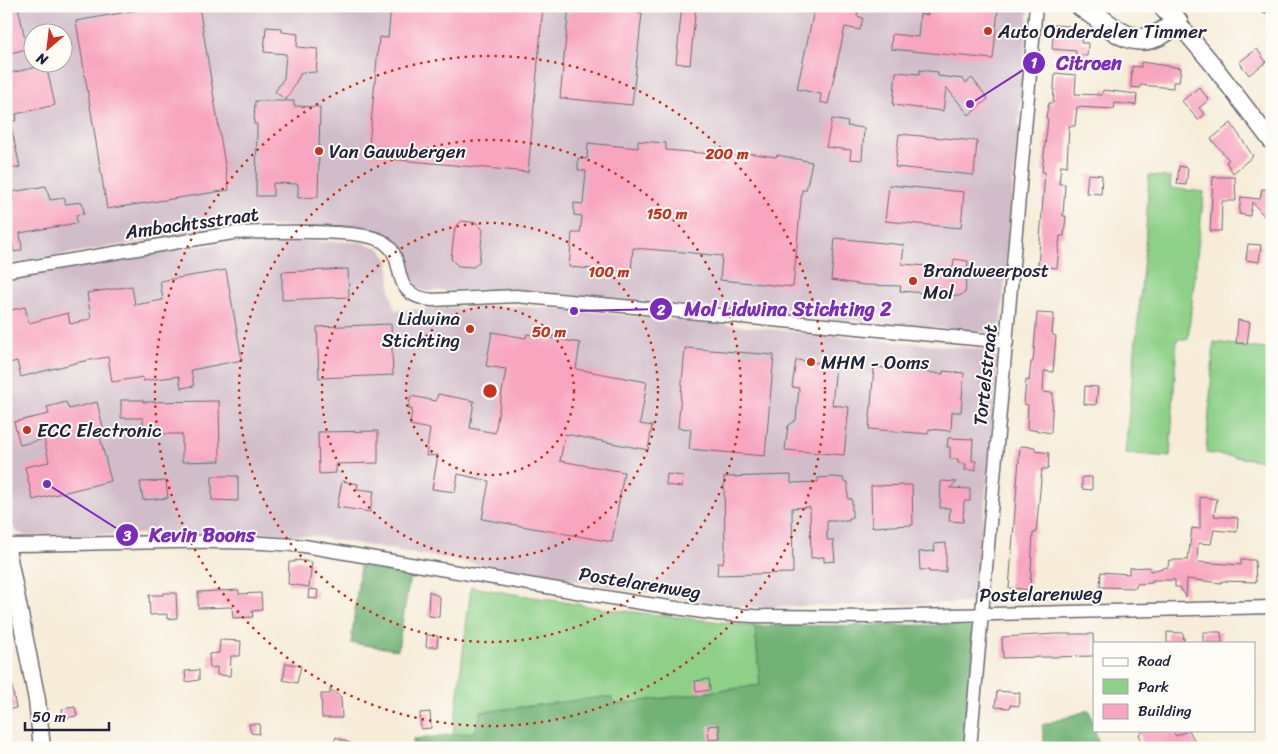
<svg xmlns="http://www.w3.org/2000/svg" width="1278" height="754" font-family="Sriracha,sans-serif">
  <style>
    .industrial { fill: #d1bdc9; fill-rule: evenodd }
    .green { fill: #8ed088; stroke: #587962 }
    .forest { fill: #72b274; stroke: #4a6a58 }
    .building { fill: #f8a6c0 }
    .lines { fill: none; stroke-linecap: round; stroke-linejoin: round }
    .minor-casing { stroke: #6c6972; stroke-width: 15 }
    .tertiary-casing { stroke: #6c6972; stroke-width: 19 }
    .primary-casing { stroke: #6c6972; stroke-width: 24 }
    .minor { stroke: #fff; stroke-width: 12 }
    .tertiary { stroke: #fff; stroke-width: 16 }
    .primary { stroke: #fff; stroke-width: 21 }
    .rail-casing { stroke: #22223b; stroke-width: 5 }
    .rail { stroke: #fdfcf7; stroke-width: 3; stroke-dasharray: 9; stroke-linecap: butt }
    .ring { fill: none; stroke: #c8321e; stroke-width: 2.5; stroke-dasharray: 2.5 5 }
    .poi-dot { fill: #c8321e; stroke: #fdfcf7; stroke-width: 2 }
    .labels { text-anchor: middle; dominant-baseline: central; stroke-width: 4; stroke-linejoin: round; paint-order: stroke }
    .poi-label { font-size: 19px; fill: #22223b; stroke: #fdfcf7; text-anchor: start }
    .street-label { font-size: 19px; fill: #22223b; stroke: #fdfcf7 }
    .centre { fill: #c8321e; stroke: #fdfcf7; stroke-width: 2.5 }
    .ring-label { font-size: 15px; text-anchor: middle; font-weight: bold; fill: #c8321e; stroke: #fdfcf7; stroke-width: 4; stroke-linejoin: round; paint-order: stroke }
    .leader { fill: none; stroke: #7b2cbf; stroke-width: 2 }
    .callout-dot { fill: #7b2cbf; stroke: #fdfcf7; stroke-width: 2 }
    .mark-label { font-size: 15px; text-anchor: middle; font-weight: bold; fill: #fff }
    .callout-label { font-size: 20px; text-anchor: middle; font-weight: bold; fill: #7b2cbf; stroke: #fdfcf7; stroke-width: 4; stroke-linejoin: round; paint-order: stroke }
  </style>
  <rect width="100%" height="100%" fill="#fdfcf7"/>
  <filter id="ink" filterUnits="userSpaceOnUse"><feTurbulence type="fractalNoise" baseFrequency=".02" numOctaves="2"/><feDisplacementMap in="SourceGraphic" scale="10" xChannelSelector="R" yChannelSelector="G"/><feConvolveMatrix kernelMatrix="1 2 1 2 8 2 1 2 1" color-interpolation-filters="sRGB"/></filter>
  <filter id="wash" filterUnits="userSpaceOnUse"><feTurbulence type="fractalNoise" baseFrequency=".0096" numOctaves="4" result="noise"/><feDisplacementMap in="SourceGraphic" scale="20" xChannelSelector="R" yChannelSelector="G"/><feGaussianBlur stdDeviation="1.12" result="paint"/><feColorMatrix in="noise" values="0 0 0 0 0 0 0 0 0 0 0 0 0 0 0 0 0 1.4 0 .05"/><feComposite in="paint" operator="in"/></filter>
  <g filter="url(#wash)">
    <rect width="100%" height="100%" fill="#f6ecd8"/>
    <!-- industrial -->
    <g class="industrial">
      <path d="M6 6H1029L1001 324 988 332H979L517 290 423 291 415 285 400 249 392 239 377 230 366 227 237 226 6 264ZM32 32H62V62H32Z"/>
      <path d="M239 240 359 242 379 248 389 260 390 291 395 310 491 306 551 308 987 350 998 360 977 590 974 598 970 603 752 607 689 600 312 536 249 532 26 536 17 532 12 525 6 499V279Z"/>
    </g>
    <!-- green -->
    <g class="green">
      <path d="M1149 175 1171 178 1170 188 1204 192 1188 339H1177L1170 457 1125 453 1145 248Z"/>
      <path d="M1214 342 1272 350V462L1206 453Z"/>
      <path d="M471 587 606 609 755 626 760 685 613 705 612 698 604 697 481 712 475 732 453 735Z"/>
    </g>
    <!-- forest -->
    <g class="forest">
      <path d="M360 566 410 576 398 650 351 643Z"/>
      <path d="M964 625 970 628 974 638 965 748H413V739L475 732 481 712 604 697 612 698 614 705 760 685 755 626Z"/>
      <path d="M1089 710 1100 748H1045L1042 725Z"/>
    </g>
    <g id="blocks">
      <!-- building -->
      <g class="building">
        <path d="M6 6H18L27 49 6 54Z"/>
        <path d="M137 6H199L229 190 107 209 76 21 138 10Z"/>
        <path d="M391 6H543L528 172 368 157 379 37 388 38Z"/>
        <path d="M569 6H624V11L642 13 632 105 560 98Z"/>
        <path d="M682 6H696L690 65 676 63Z"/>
        <path d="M815 6H859L857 16 863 18 860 30 845 27 828 104 820 102 821 94 797 89Z"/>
        <path d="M938 6H976L998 10 993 59 891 49 892 34 918 37 920 14 928 15V10L938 11Z"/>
        <path d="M1054 25 1069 26V33L1082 34 1081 43H1088L1087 56 1076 55V51L1052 49Z"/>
        <path d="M266 27 282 28V32L298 34 297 47 318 49 316 72 301 73 286 100 275 92 284 78 286 54 264 52Z"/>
        <path d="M1257 49 1266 62 1249 75 1239 62Z"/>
        <path d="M1141 62 1181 68 1179 82H1173V88L1140 85V88L1131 87 1132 66 1141 67Z"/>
        <path d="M46 65 55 105 16 114 17 120 10 122 20 167 6 170V74Z"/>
        <path d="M920 70 938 72V76L963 79 966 83 972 78 988 99 969 115 946 87 943 111 893 105 896 72 920 74Z"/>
        <path d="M1055 73 1076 75 1075 94 1102 95 1103 90 1137 94 1136 105 1115 103 1114 109 1077 107 1075 126H1069L1067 166 1061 165 1059 184H1065L1063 216H1066L1064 236H1060L1057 268 1038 266 1045 172H1042L1048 119 1046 118 1047 111 1049 103H1053Z"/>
        <path d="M1199 87 1209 100 1199 108 1205 114 1198 120 1182 101Z"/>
        <path d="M255 101H294V106L320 107 318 197 298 198V184L273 183V196H256L257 124H254Z"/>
        <path d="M832 119 848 122 847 126 864 128 862 160 850 159 851 150 826 147Z"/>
        <path d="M1231 123 1253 156 1233 173 1226 162 1229 160 1211 139Z"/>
        <path d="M899 134 977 141 974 175 895 167Z"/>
        <path d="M638 141 666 143V150L747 157V153L776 157 777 155 812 162 806 190H802L793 287 720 280 722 256 683 252 633 248 631 272 569 267 572 233H580L582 216 574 215V203L583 204 586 171 578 170V158L587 159 588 143 638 148Z"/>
        <path d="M1179 166 1188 168 1186 185 1177 184Z"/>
        <path d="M1088 174 1102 175 1101 194 1086 193Z"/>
        <path d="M1213 177H1235L1236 201H1222L1221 231H1210Z"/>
        <path d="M889 185 964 192 961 228 885 221Z"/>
        <path d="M46 186 50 200 65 198V204L82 202 84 214 76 215 77 223 20 233 22 250 14 252 11 235H6V201L13 200 12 192Z"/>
        <path d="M1262 189 1272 190V225L1252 202 1250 216 1239 214 1241 197 1260 199Z"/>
        <path d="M462 221 477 223 483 230 479 262 473 267 458 266 451 259 455 227Z"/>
        <path d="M835 238 904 245 902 264 953 268 954 259 968 261 965 293 959 296 926 293 900 291 901 286 864 285 831 280Z"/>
        <path d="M1248 244 1261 245 1259 262 1246 260Z"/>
        <path d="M348 269 349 297 282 300V272Z"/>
        <path d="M226 270 242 360 191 370 194 386 181 388 179 376 143 381V377L112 382 108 357 79 362 21 377 17 361 6 364V311L25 307 29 323 68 313 70 324 91 319 87 293 132 286 135 305 163 300 160 281Z"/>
        <path d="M1037 313 1054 314 1052 331 1053 335 1056 336 1053 372 1044 371 1043 392 1053 393 1051 433 1027 429 1028 405 1024 404 1026 380 1029 381 1031 362H1033Z"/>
        <path d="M1238 320 1250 322 1247 344 1236 343Z"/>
        <path d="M391 324 393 375 319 378 317 327Z"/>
        <path d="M492 332 526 338 527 334 580 343 576 369 647 382 640 424 652 426 648 450 565 434 560 461 624 472 612 542 482 519 489 481 458 474 455 492 432 489 438 455 426 456 430 429 410 425 412 409H408L411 396 436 401 438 394 474 401 470 428 495 433 506 369 486 366Z"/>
        <path d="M685 348 774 355 765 456 689 449 691 429 678 428Z"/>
        <path d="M796 360 836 365 832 405 849 407 844 455 785 450 788 426 796 420 799 388 792 387Z"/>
        <path d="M877 367 943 374V371L964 373 961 412H952L951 431 929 429 928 434 869 429 874 368Z"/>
        <path d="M1085 386 1098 387 1096 405 1084 404Z"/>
        <path d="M121 400H143V402L219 401 220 461 182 462V434H143V418H121Z"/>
        <path d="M66 402 69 409 97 402 104 431 99 433 111 481 33 500 25 467 49 462 44 439 20 445 14 422 49 414 47 407Z"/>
        <path d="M378 431V463L336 464V473L319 474 318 432Z"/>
        <path d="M948 438 973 439 972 461H976V470H965L966 464 958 463V459H950V447H947Z"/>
        <path d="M1020 446 1035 447V451L1049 453 1048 469H1042L1036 533H1033L1030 590 1009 588Z"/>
        <path d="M667 474 683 476 682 487 666 485Z"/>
        <path d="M791 475V483L818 482V478L833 477 843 478 844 482H848V499H852V518H849V521H827V540H833L835 561 824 562V557L811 558 810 507 792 508 793 573 717 575 718 563H723L725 552 724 477Z"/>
        <path d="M212 476H238V501L212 500Z"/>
        <path d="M1082 477H1092V490L1082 489Z"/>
        <path d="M166 481 168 498 143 500 140 482Z"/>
        <path d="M342 481 358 484 357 489 374 491 370 512 337 507Z"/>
        <path d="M941 481 957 482 950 488 970 489V501H964L963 522 949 521 950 508H940Z"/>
        <path d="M912 485 913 525 872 527 871 486Z"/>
        <path d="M1200 497 1217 499 1214 516 1238 518 1237 532 1214 530 1211 544 1198 543 1197 562 1241 565V560H1255L1256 582 1222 581 1221 583 1187 579 1186 597 1180 587H1175V580H1152V583L1136 584V588L1100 587 1101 572 1129 574V568L1150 567V571L1168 567 1169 560H1188L1192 528 1200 529Z"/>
        <path d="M946 543V572H929V570H920L919 552 935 551 934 544Z"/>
        <path d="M295 560 312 562 309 587 288 584 289 562H295Z"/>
        <path d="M309 589 318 590 317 599 308 598Z"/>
        <path d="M239 590V594L261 593 262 610 252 611 253 617 233 618 232 607 198 608V592Z"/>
        <path d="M429 591 440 597 439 617 428 616Z"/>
        <path d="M163 593H176L177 618 167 619V614L150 615 149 595H163Z"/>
        <path d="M1167 632 1183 633 1184 643H1167Z"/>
        <path d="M1203 632H1221L1222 643H1203Z"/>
        <path d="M1057 634H1093L1094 656 1003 658 1002 637Z"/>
        <path d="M427 635 438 636 437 647H426Z"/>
        <path d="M220 640 241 641 240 656H231L230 676 217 675V667L210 668 209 654 219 653Z"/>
        <path d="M286 663 301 666 297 683 283 680Z"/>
        <path d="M199 670V680L186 682 185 671Z"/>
        <path d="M709 679 710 690 696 692 695 681Z"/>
        <path d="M11 681 16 708 6 710V682Z"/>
        <path d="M330 689 341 697 342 718H322L321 694H330Z"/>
        <path d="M997 691 1020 693 1019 706 1010 705V708L995 707Z"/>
        <path d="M75 707 77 716 63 718 62 709Z"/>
        <path d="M430 712 431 728 421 729 420 713Z"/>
        <path d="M249 724H260L259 734 251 733Z"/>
        <path d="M719 725 720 739 709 740 708 726Z"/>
        <path d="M1146 730H1172L1176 736 1189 730 1198 748H1145L1139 734Z"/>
        <path d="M336 737 361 748H332Z"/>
      </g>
    </g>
  </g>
  <g filter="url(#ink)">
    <use href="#blocks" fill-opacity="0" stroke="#6c6972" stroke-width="1"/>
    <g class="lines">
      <defs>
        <g id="minor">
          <path d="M6 271 233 233C262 232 360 228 382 241 411 259 384 294 432 300L516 296 1007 342"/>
          <path d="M6 545C106 545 205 537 304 546L635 602 717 614 754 616 875 617 1272 607"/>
          <path d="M970 748 1036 6"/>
        </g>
        <g id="tertiary">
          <path d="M1177 22 1210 61 1272 142"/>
          <path d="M6 544 37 700 42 748"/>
        </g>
        <path id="primary" d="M1082 6C1117 30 1137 58 1177 22L1164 6"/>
      </defs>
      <!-- minor casing -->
      <use href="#minor" class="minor-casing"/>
      <!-- tertiary casing -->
      <use href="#tertiary" class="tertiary-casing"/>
      <!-- primary casing -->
      <use href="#primary" class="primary-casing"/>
      <!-- minor -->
      <use href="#minor" class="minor"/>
      <!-- tertiary -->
      <use href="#tertiary" class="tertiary"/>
      <!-- primary -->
      <use href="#primary" class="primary"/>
      <defs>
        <path id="rail" d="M1245 6 1272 12"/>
      </defs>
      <!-- rail casing -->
      <use href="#rail" class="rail-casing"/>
      <!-- rail -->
      <use href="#rail" class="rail"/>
    </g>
  </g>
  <!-- distance rings -->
  <g class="ring">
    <circle cx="490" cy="391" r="84"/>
    <circle cx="490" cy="391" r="168"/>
    <circle cx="490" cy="391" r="251"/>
    <circle cx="490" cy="391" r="335"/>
  </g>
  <!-- markers -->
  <g class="poi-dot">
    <circle cx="988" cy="31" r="5"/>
    <circle cx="319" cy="151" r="5"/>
    <circle cx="913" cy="281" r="5"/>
    <circle cx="470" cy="329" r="5"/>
    <circle cx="811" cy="362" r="5"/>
    <circle cx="27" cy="430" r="5"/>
  </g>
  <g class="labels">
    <!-- poi labels -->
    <g class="poi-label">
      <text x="998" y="31">Auto Onderdelen Timmer</text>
      <text x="329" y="151">Van Gauwbergen</text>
      <text x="923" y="270">Brandweerpost<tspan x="923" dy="22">Mol</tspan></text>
      <text x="460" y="318" text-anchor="end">Lidwina<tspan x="460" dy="22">Stichting</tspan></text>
      <text x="821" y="362">MHM - Ooms</text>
      <text x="37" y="430">ECC Electronic</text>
    </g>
    <!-- street labels -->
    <g class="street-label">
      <text transform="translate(192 223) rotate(-8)">Ambachtsstraat</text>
      <text transform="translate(985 375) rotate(-84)">Tortelstraat</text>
      <text transform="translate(640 583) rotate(9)">Postelarenweg</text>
      <text transform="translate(1041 594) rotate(-1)">Postelarenweg</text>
    </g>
  </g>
  <circle cx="490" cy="391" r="8" class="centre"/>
  <g class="ring-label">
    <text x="727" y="159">200 m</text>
    <text x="667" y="219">150 m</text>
    <text x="609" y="277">100 m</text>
    <text x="549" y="337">50 m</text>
  </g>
  <!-- callouts -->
  <path class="leader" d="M970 104L1034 63M574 311L661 309M47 484L127 535"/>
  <g class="callout-dot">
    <circle cx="970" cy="104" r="5"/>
    <circle cx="574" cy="311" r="5"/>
    <circle cx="47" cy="484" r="5"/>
    <circle cx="1034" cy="63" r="12"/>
    <circle cx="661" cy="309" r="12"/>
    <circle cx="127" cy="535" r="12"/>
  </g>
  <g class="mark-label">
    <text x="1034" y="68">1</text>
    <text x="661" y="315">2</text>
    <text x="127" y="541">3</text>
  </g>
  <g class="callout-label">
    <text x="1089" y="70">Citroen</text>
    <text x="788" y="316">Mol Lidwina Stichting 2</text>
    <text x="202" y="542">Kevin Boons</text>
  </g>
  <!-- margin -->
  <rect width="1278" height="754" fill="none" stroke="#fdfcf7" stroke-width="25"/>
  <!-- legend -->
  <rect x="1093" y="642" width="162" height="90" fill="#fdfcf7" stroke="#a5a5ac"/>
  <rect x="1103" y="658" width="25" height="8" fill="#ffffff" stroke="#a5a5ac"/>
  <text x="1138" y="666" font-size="15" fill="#22223b">Road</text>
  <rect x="1103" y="679" width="25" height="15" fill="#8ed088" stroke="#a5a5ac"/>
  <text x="1138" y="692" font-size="15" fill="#22223b">Park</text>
  <rect x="1103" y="704" width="25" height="15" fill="#f8a6c0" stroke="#a5a5ac"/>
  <text x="1138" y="716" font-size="15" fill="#22223b">Building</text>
  <!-- north arrow -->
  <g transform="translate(48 48) rotate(208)"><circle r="24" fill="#fdfcf7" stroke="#a5a5ac"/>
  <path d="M0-4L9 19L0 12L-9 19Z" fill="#c8321e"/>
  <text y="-8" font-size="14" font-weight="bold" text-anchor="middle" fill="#22223b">N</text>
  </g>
  <!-- scale -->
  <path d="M25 722v8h84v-8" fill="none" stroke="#22223b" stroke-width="2.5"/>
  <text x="32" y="722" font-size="15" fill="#22223b" stroke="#fdfcf7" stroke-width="4" paint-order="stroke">50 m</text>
</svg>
